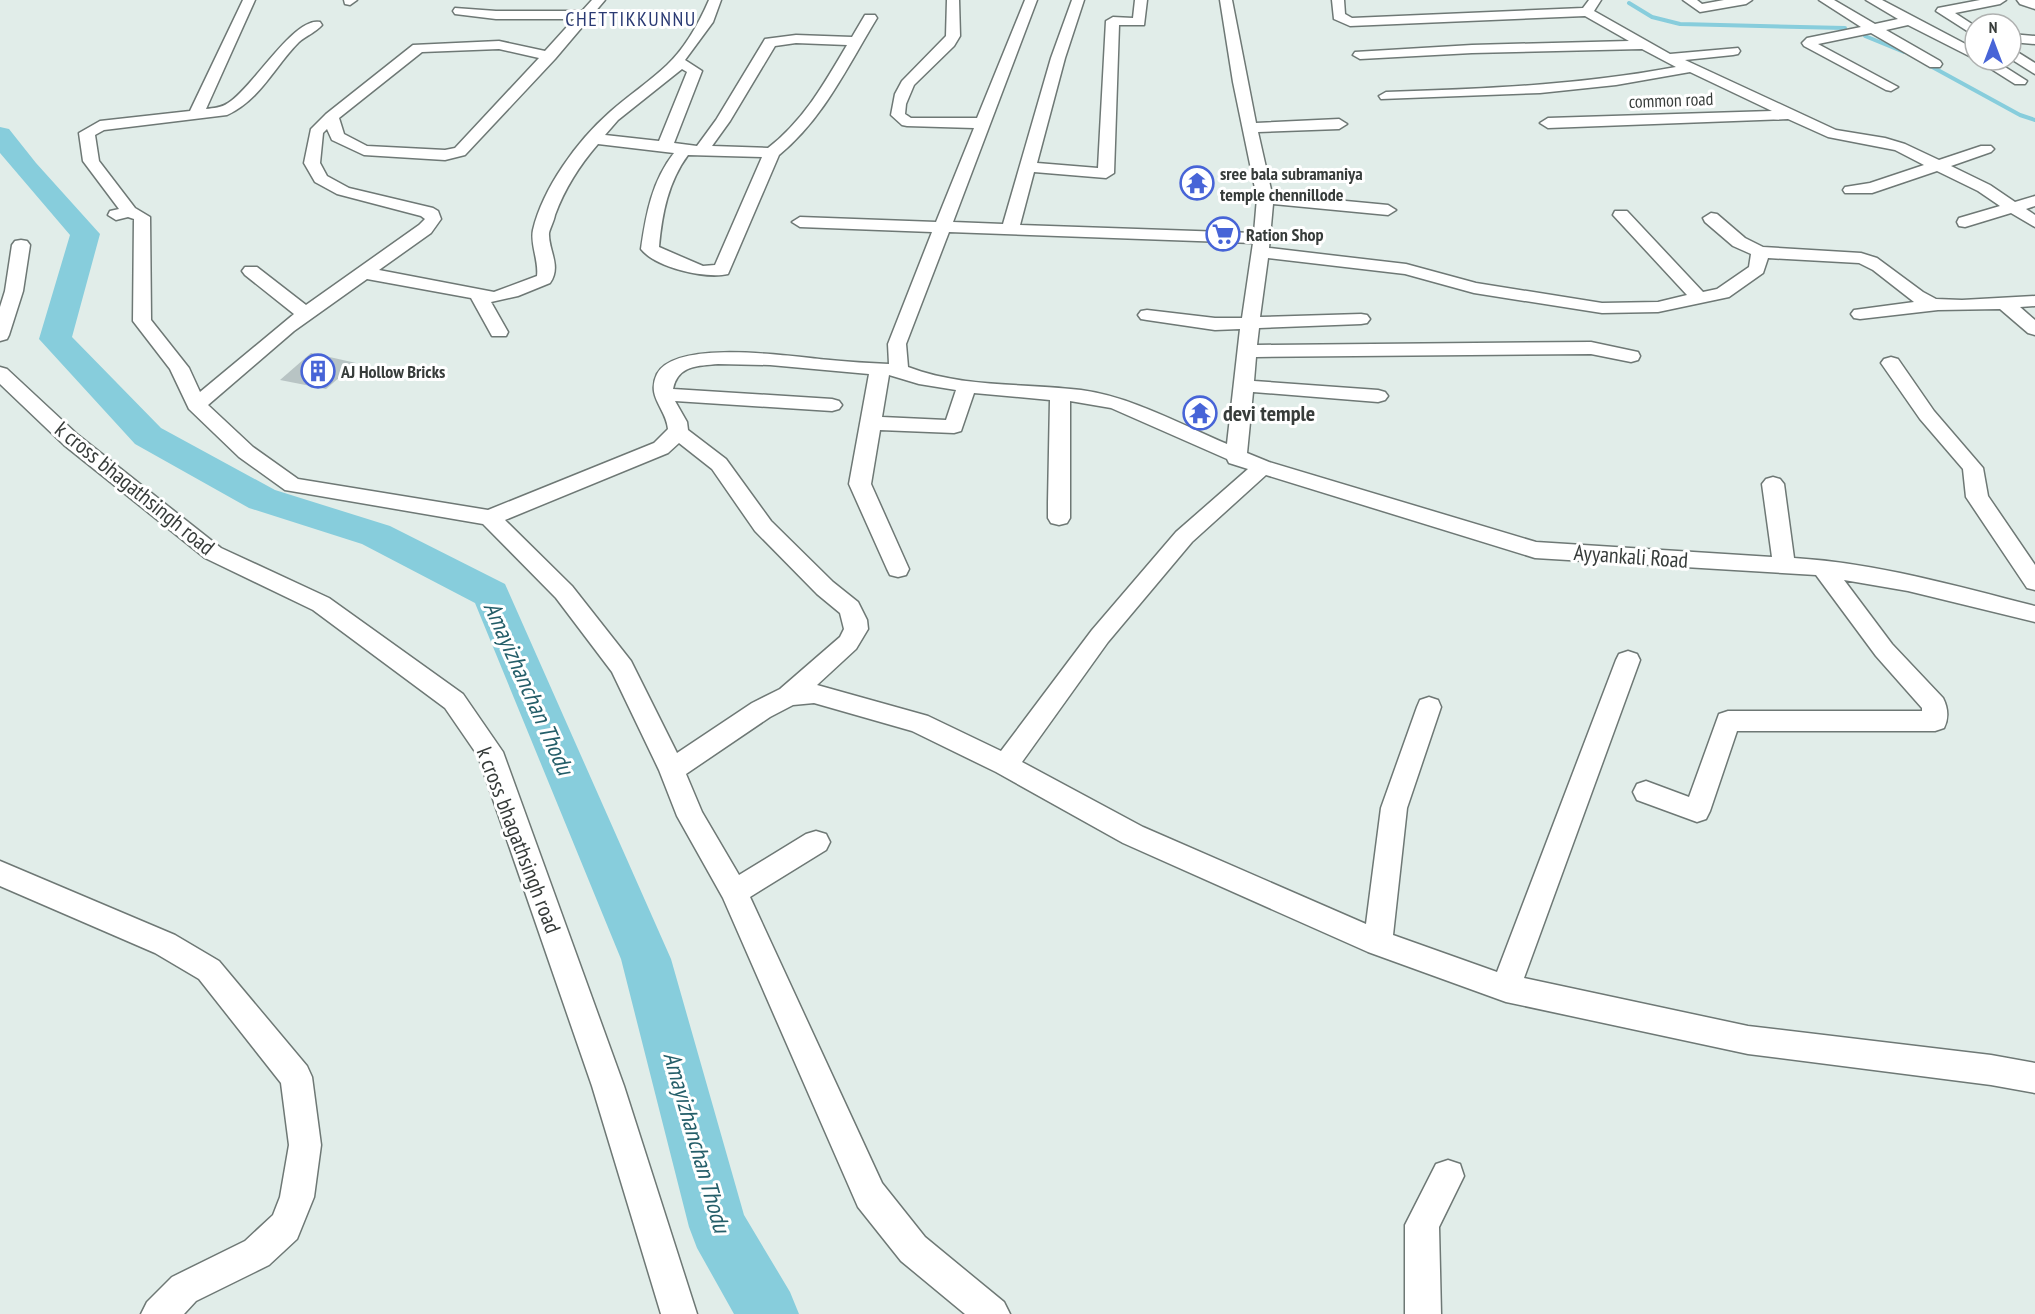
<svg xmlns="http://www.w3.org/2000/svg" width="2035" height="1314" font-family="'PT Sans Narrow',sans-serif">
  <style>
    .lines { fill: none; stroke-linecap: round; stroke-linejoin: round }
    .stream { stroke: #87cddc; stroke-width: 4 }
    .river { fill: #87cddc; fill-rule: evenodd }
    .building { fill: #b8c4c4 }
    .minor-casing { stroke: #6e7875; stroke-width: 3 }
    .secondary-casing { stroke: #6e7875; stroke-width: 3 }
    .minor { fill: #fff; fill-rule: evenodd }
    .secondary { fill: #fff; fill-rule: evenodd }
    .labels { text-anchor: middle; dominant-baseline: central; stroke-width: 6; stroke-linejoin: round; paint-order: stroke }
    .far-street-label { font-size: 18px; fill: #373c3a; stroke: #fff }
    .far-poi-label { font-size: 18px; font-weight: bold; fill: #373c3a; stroke: #fff; text-anchor: start }
    .far-neighbourhood-label { font-size: 20px; letter-spacing: 1.5px; fill: #2a3a73; stroke: #fff }
    .poi-label { font-size: 22px; font-weight: bold; fill: #373c3a; stroke: #fff; text-anchor: start }
    .street-label { font-size: 22px; fill: #373c3a; stroke: #fff }
    .water-label { font-size: 24px; font-style: italic; fill: #245e69; stroke: #fff }
  </style>
  <rect width="100%" height="100%" fill="#e1ede9"/>
  <g class="lines">
    <!-- stream -->
    <g class="stream">
      <path d="M1629 3 1652 17 1680 24 1845 28"/>
      <path d="M1865 36 1904 52"/>
      <path d="M1925 63 2020 115 2035 120"/>
    </g>
    <!-- river -->
    <path class="river" d="M0 127 9 129 36 163 100 234 72 337 161 428 275 490 390 526 505 584 671 959 744 1215 790 1292 799 1314H734L697 1248 689 1227 621 959 475 603 362 544 249 508 135 444 39 339 70 235 0 153Z"/>
  </g>
  <!-- building -->
  <path class="building" d="M311 353 334 358 356 363 326 389 280 380Z"/>
  <g class="lines">
    <defs>
      <g id="minor">
        <path d="M243 0H255L206 109C214 108 221 108 228 103 252 89 294 16 320 22L322 25C316 32 306 36 299 42 274 67 261 99 227 115L104 130 95 135 99 161 135 208 150 217 151 320 189 368 200 392 294 314 245 275 242 271 245 267H257L306 305 419 225 425 219 421 216 337 194 315 182 304 163 311 129 326 114 413 45 499 41 545 51 574 19H496L455 14 453 11 455 8 496 11H582L592 0H605L555 59 465 155 445 160 364 155 332 140 327 129 323 133 320 163 327 176 349 188 433 208 438 211 441 219 431 233 379 270 494 292 537 276C539 261 530 244 533 230 543 188 577 141 610 112 628 96 649 82 667 65 685 48 699 23 709 0H721L713 22 685 60 702 71 674 143 697 146 716 120 765 39 796 35 852 37 865 15H875L877 18C847 67 824 118 779 155L728 274C706 279 656 268 641 249 646 214 652 181 674 153L598 144C579 166 565 188 555 215 554 221 550 228 549 233 548 250 562 266 550 283L518 296 491 302 508 332 506 336H492L471 298 367 279 294 331 208 405 253 447 298 479 488 510 654 443 668 429C666 408 646 397 657 374 675 338 796 357 830 360 849 362 869 363 889 364L888 344 932 232 800 227 792 222 800 217 936 222 974 128 907 126 902 125 891 115 895 94 902 81 946 36 947 0H959L960 36 954 46 914 85 906 104 905 114 911 118H977L1025 0H1037L953 222 1003 224 1051 58 1072 0H1084L1065 58 1037 163 1098 168 1106 21 1113 17 1133 18 1135 0H1147L1144 25H1119L1114 173 1106 178 1034 172 1020 225 1254 233 1257 198 1233 82 1220 0H1232L1256 123 1339 119 1347 124 1339 129 1258 132 1272 194 1388 205 1396 210 1388 215 1273 204 1269 248 1406 264 1476 283 1602 303 1658 302 1687 295 1613 215 1615 211H1627L1703 292 1717 289 1749 267 1751 254 1733 246 1705 222 1703 218 1711 213 1717 214 1745 238 1763 247 1861 253 1877 258 1923 292 1936 299 1962 300 2035 296V306L2020 307 2035 320V335L2028 333 2000 309 1938 310 1860 319 1854 318 1851 314 1854 310 1914 302 1873 270 1859 263 1768 258 1763 273 1729 297 1658 312 1602 313 1474 293 1405 274 1268 258 1260 317 1361 314 1367 315 1370 319 1367 323 1361 324 1259 328 1257 345 1591 342 1638 352 1640 356 1638 360 1631 362 1591 354 1256 357 1254 381 1378 390 1385 392 1388 396 1385 400 1378 402 1253 392 1247 453 1269 462 1536 542 1772 557 1762 484 1766 479 1773 477 1780 479 1784 484 1794 558C1876 563 1956 586 2035 606V622L1908 591 1844 580 1892 644 1943 698C1948 708 1949 718 1944 728L1935 731H1737L1710 811 1706 819 1697 822 1637 800 1633 792 1637 784 1646 781 1689 797 1719 714 1728 711H1922V708L1876 656 1816 575 1535 558 1266 475 1192 542 1108 642 1022 762 1143 827 1366 924 1381 808 1417 707 1420 700 1429 697 1438 700 1441 707 1407 808 1393 935 1497 972 1616 660 1619 654 1628 651 1637 654 1640 660 1524 978 1748 1026 1991 1055 2035 1063V1093L1991 1085 1748 1054 1506 1002 1368 952 1123 843 996 772 912 731 814 703 793 705 770 717 686 774 702 812 739 875 806 834 816 831 826 834 830 842 826 850 750 897 882 1183 925 1237 1004 1302 1010 1314H965L901 1261 858 1207 723 898 677 816 659 770 612 672 556 598 483 524 285 490 239 457 189 409 170 369 133 321 134 219 128 217 116 220 108 215 110 211 119 209 83 161 79 133 100 121 190 111ZM796 43 847 45C824 84 804 120 768 148L712 146 730 121 775 46ZM499 49 539 58 455 148 445 150 367 146 344 134 339 118 422 52ZM682 69 687 72 659 141 605 135 618 120ZM688 155 762 157 715 265 703 266 659 247C662 214 668 182 688 155ZM949 232 1253 243 1242 318H1215L1147 310 1141 311 1138 315 1141 319 1147 320 1215 330 1240 329 1227 444C1180 424 1132 397 1081 390 1025 383 962 388 908 367L906 344ZM718 364 770 365 869 374 849 484 887 569 890 575 898 577 906 575 909 569 871 484 880 430 954 433 961 431 974 393 1050 400 1048 502V518L1051 523 1059 525 1067 523 1070 518V401L1111 408 1227 459 1229 463 1248 469 1176 532 1092 630 1001 751 928 716 817 685 856 649 868 629 867 620 858 602 833 582 771 521 726 459 688 430 687 422 675 401 832 411 839 409 842 405 839 401 832 399 673 389C678 365 698 366 718 364ZM889 375 919 384 956 390 946 420 882 417ZM679 443 712 469 755 531 817 594 840 613 844 629 840 637 780 689 752 703 677 753 631 661 572 586 505 520 668 453Z"/>
        <path d="M344 0H357L350 5 345 4Z"/>
        <path d="M1332 0H1344L1345 14 1352 18 1583 8 1589 0H1601L1594 11 1670 54 1738 48 1740 51 1738 54 1733 55 1685 60 1836 130 1885 138 1905 144 1939 160 1981 146H1991L1994 149 1991 152 1951 166 1990 185 2015 202 2035 196V206L2026 209 2035 215V227L2011 213 1965 227 1959 226 1957 222 1959 218 2000 206 1978 191 1937 171 1872 193H1845L1843 190 1845 187 1870 183 1924 165 1895 150 1828 137 1788 119 1548 128 1540 123 1548 118 1772 111 1690 72 1616 85 1540 93 1381 99 1379 96 1386 92C1483 89 1580 85 1676 67L1642 49 1472 53 1360 59 1353 55 1355 52 1472 45 1629 41 1585 16 1350 26 1334 19Z"/>
        <path d="M1683 0H1697L1702 4 1724 0H1752L1746 4 1700 12Z"/>
        <path d="M1819 0H1834L1875 24 1898 19 1866 0H1882L1975 49V59L1908 25 1886 30 1940 61 1942 64 1940 67H1930L1871 33 1818 44 1898 87 1891 91 1886 90 1804 46 1802 43 1807 38 1861 27Z"/>
        <path d="M1980 0H2006L2000 4 1955 13 1975 26V36L1936 11 1938 8Z"/>
        <path d="M2011 34 2035 36V44L2011 42Z"/>
        <path d="M2011 48 2035 63V74L2011 59Z"/>
        <path d="M1977 60H1994L2027 81 2025 84H2015Z"/>
        <path d="M21 240 27 241 30 245 23 291 9 335 7 339 0 341V307L5 291 12 245 15 241Z"/>
        <path d="M1891 357 1898 359 1934 411 1983 468 1988 496 2035 565V590L2027 588 1966 497 1963 469 1920 419 1881 363 1884 359Z"/>
        <path d="M0 367 7 369 78 435 221 548 329 598 463 694 503 752 624 1086 697 1314H661L592 1086 478 756 445 708 313 610 205 558 64 445 0 384Z"/>
        <path d="M0 861 175 935 219 961 307 1066 312 1077 321 1145 314 1197 297 1239 269 1265 196 1301 184 1314H141L147 1302 172 1277 245 1241 273 1215 280 1197 289 1145 281 1083 199 979 155 953 0 886Z"/>
        <path d="M1448 1160 1460 1164 1464 1176 1439 1227 1441 1314H1405V1225L1436 1164Z"/>
      </g>
      <path id="secondary" d="M2017 0H2035V9L2020 4Z"/>
    </defs>
    <!-- minor casing -->
    <use href="#minor" class="minor-casing"/>
    <!-- secondary casing -->
    <use href="#secondary" class="secondary-casing"/>
    <!-- minor -->
    <use href="#minor" class="minor"/>
    <!-- secondary -->
    <use href="#secondary" class="secondary"/>
  </g>
  <!-- icons -->
  <defs>
    <symbol id="temple-ring" viewBox="-11 -11 22 22"><circle r="9.5" fill="#fff" stroke="#4764d7" stroke-width="1.5"/><path d="M0-6L5-2H3V0L6.5 2.5H4V6H1.5V3h-3V6H-4V2.5H-6.5L-3 0V-2H-5Z" fill="#4764d7"/></symbol>
    <symbol id="supermarket-ring" viewBox="-11 -11 22 22"><circle r="9.5" fill="#fff" stroke="#4764d7" stroke-width="1.5"/><path d="M-6-5.5h2.5l.6 2H6L4.5 2H-2.5L-4.4-4H-6ZM-1.5 3.2a1.3 1.3 0 1 0 .1 0ZM3 3.2a1.3 1.3 0 1 0 .1 0Z" fill="#4764d7"/></symbol>
    <symbol id="building-ring" viewBox="-11 -11 22 22"><circle r="9.5" fill="#fff" stroke="#4764d7" stroke-width="1.5"/><path d="M-4-6H4V6H1V3H-1V6H-4ZM-2.5-4.3h1.7v1.8h-1.7ZM.8-4.3h1.7v1.8H.8ZM-2.5-1h1.7V.8h-1.7ZM.8-1h1.7V.8H.8Z" fill="#4764d7"/></symbol>
  </defs>
  <g fill-rule="evenodd">
    <use href="#temple-ring" x="1178" y="164" width="38" height="38"/>
    <use href="#supermarket-ring" x="1204" y="215" width="38" height="38"/>
    <use href="#building-ring" x="299" y="352" width="38" height="38"/>
    <use href="#temple-ring" x="1181" y="394" width="38" height="38"/>
  </g>
  <g class="labels">
    <!-- far-street labels -->
    <g class="far-street-label">
      <text transform="translate(1671 100) rotate(-2)">common road</text>
    </g>
    <!-- far-poi labels -->
    <g class="far-poi-label">
      <text x="1220" y="173">sree bala subramaniya<tspan x="1220" dy="21">temple chennillode</tspan></text>
      <text x="1246" y="234">Ration Shop</text>
      <text x="341" y="371">AJ Hollow Bricks</text>
    </g>
    <!-- far-neighbourhood labels -->
    <g class="far-neighbourhood-label">
      <text x="631" y="19">CHETTIKKUNNU</text>
    </g>
    <!-- poi labels -->
    <g class="poi-label">
      <text x="1223" y="413">devi temple</text>
    </g>
    <!-- street labels -->
    <g class="street-label">
      <text transform="translate(135 488) rotate(39)">k cross bhagathsingh road</text>
      <text transform="translate(1631 556) rotate(4)">Ayyankali Road</text>
      <text transform="translate(519 840) rotate(69)">k cross bhagathsingh road</text>
    </g>
    <!-- water labels -->
    <g class="water-label">
      <text transform="translate(529 688) rotate(66)">Amayizhanchan Thodu</text>
      <text transform="translate(697 1142) rotate(74)">Amayizhanchan Thodu</text>
    </g>
  </g>
  <!-- north arrow -->
  <g transform="translate(1993 42)"><circle r="28" fill="#ffffff" stroke="#afb1b0" stroke-width="1.5"/>
  <path d="M0-4.5L10 22L0 15L-10 22Z" fill="#4764d7"/>
  <text y="-9" font-size="16" font-weight="bold" text-anchor="middle" fill="#373c3a">N</text>
  </g>
</svg>
